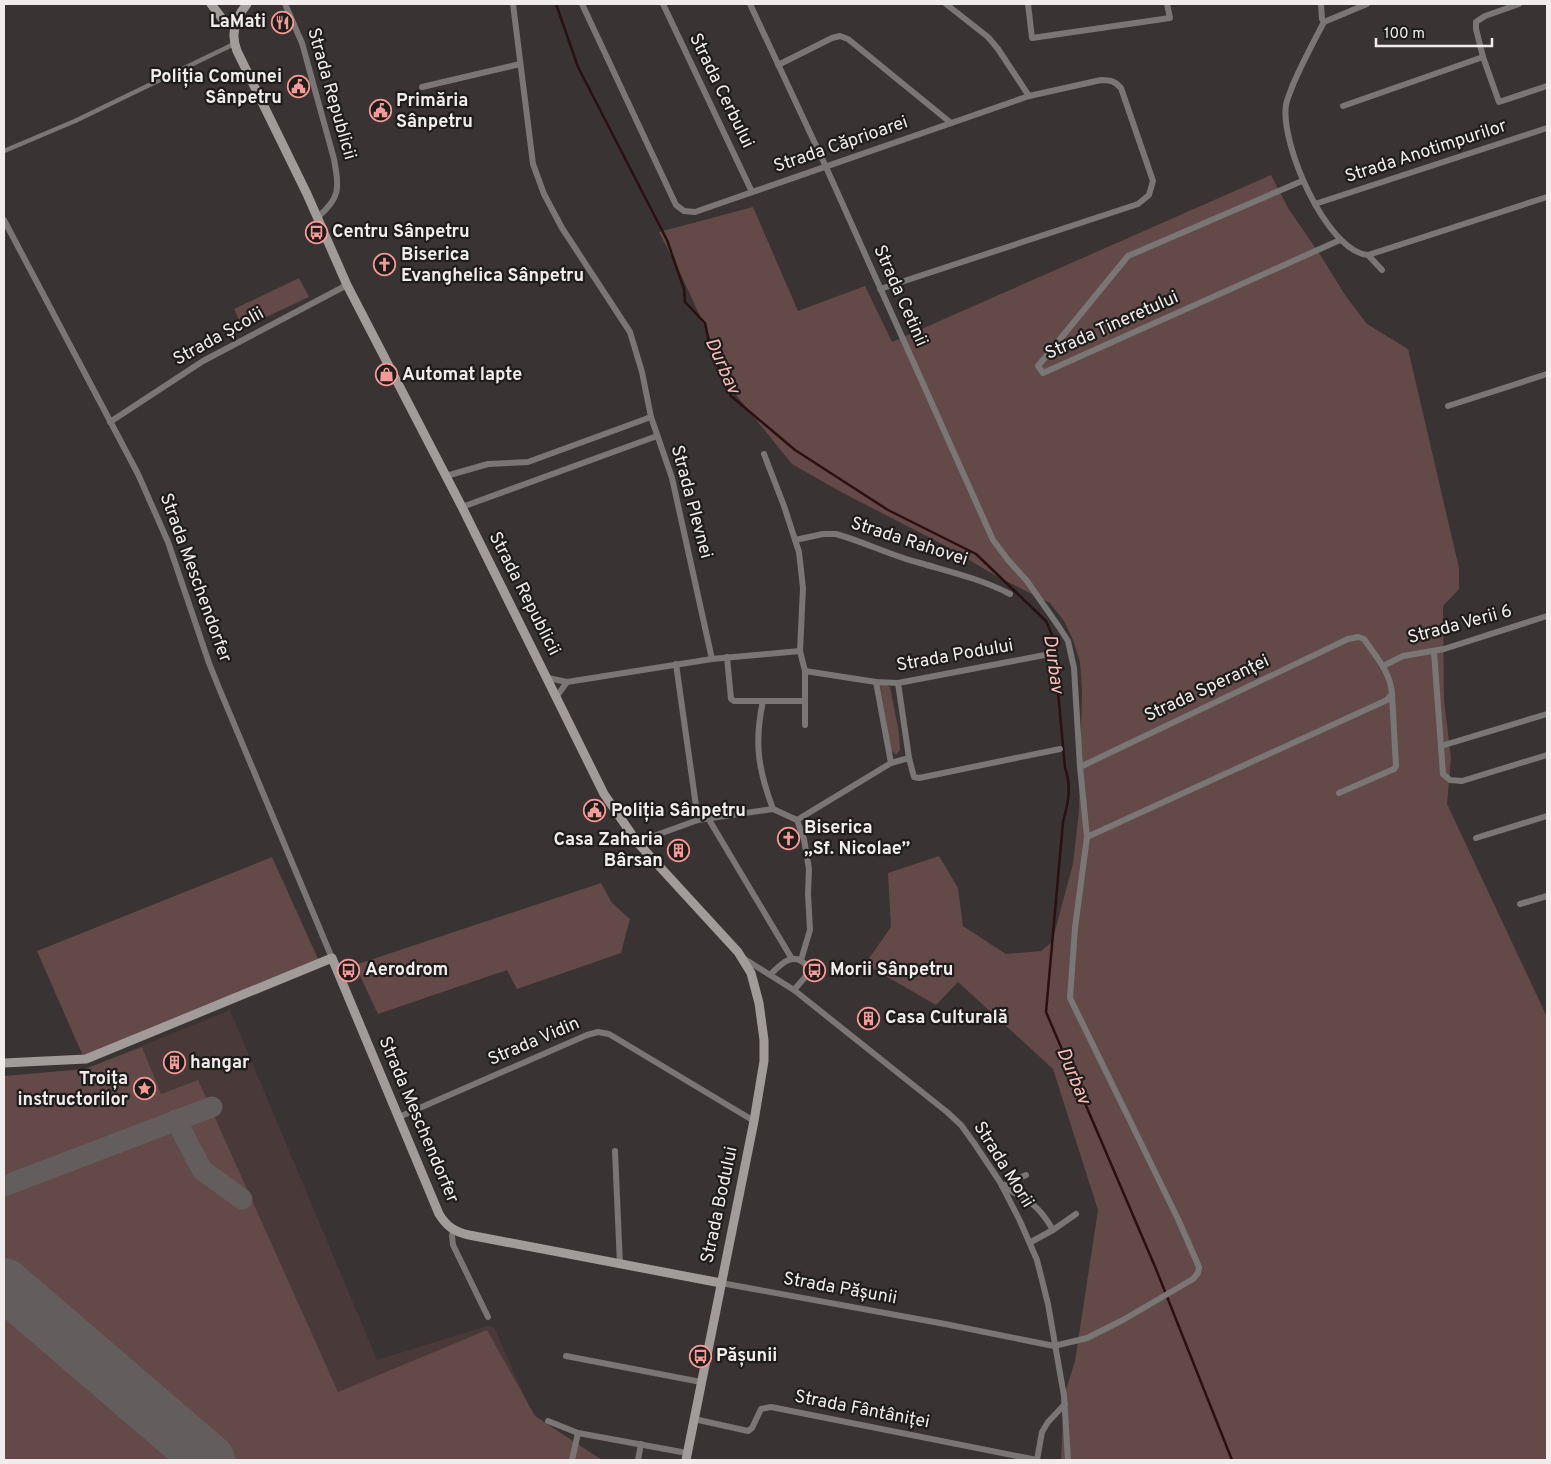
<svg xmlns="http://www.w3.org/2000/svg" width="1551" height="1464" font-family="Overpass,sans-serif">
  <style>
    .built { fill: #493a39 }
    .green { fill: #634948 }
    .lines { fill: none; stroke-linecap: round; stroke-linejoin: round }
    .stream { stroke: #2a100f; stroke-width: 2.5 }
    .taxiway { stroke: #645d5d; stroke-width: 21 }
    .runway { stroke: #645d5d; stroke-width: 52 }
    .pedestrian { stroke: #7a7676; stroke-width: 4.5 }
    .minor { stroke: #7a7676; stroke-width: 6 }
    .secondary { stroke: #a19b9a; stroke-width: 9 }
    .labels { text-anchor: middle; dominant-baseline: central; stroke-width: 4.5; stroke-linejoin: round; paint-order: stroke }
    .poi-label { font-size: 18px; font-weight: bold; fill: #f2eded; stroke: #1f1c1c; text-anchor: start }
    .street-label { font-size: 18px; fill: #f2eded; stroke: #1f1c1c }
    .water-label { font-size: 19px; font-style: italic; fill: #fdbdba; stroke: #1f1c1c }
  </style>
  <rect width="100%" height="100%" fill="#3a3333"/>
  <!-- built -->
  <path class="built" d="M230 1010 377 1360 487 1326 494 1327 534 1418 49 1460 4 1076 85 1069Z"/>
  <!-- green -->
  <g class="green">
    <path d="M1271 175 1288 208 1321 256 1345 295 1367 324 1408 349 1459 568V589L1443 606 1444 700 1451 758 1447 804 1547 1017V1460H1061L1064 1396 1075 1361 1098 1210 1053 1069 958 982 936 1005 865 964 891 927 888 873 939 856 958 888 963 926 1006 954 1041 951 1052 942 1073 864 1079 811 1082 690 1080 662 1073 640 1064 621 1050 603 998 577 942 544 841 492 792 464 737 396 682 277 659 232 753 207 798 311 865 286 892 342Z"/>
    <path d="M299 278 309 297 243 328 234 309Z"/>
    <path d="M885 684 890 687 899 733 900 750 896 755 891 750 880 685Z"/>
    <path d="M272 857 319 961 83 1056 37 951Z"/>
    <path d="M601 883 612 903 630 919 621 953 517 989 507 970 378 1014 355 965Z"/>
    <path d="M142 1047 161 1094 198 1080 338 1392 487 1330 535 1416 602 1460H4V1076L85 1069Z"/>
  </g>
  <g class="lines">
    <!-- stream -->
    <path class="stream" d="M556 4 578 67 667 240 684 289 685 302 705 323 710 347 731 396 795 450 888 510 976 554 1046 621 1053 637 1065 768C1072 786 1068 804 1063 822L1046 1012 1156 1269 1232 1460"/>
    <!-- taxiway -->
    <g class="taxiway">
      <path d="M176 1120 202 1170 242 1199"/>
      <path d="M4 1186 212 1107"/>
    </g>
    <!-- runway -->
    <path class="runway" d="M4 1284 209 1460"/>
    <!-- pedestrian -->
    <path class="pedestrian" d="M4 151 75 121 234 44"/>
    <!-- minor -->
    <g class="minor">
      <path d="M285 4 302 43 334 159C339 188 341 197 318 217"/>
      <path d="M513 4 533 164 544 194 562 228 630 332 642 372 651 417 672 478 712 659"/>
      <path d="M582 4 676 205 684 211 695 212 1029 96 1101 80C1110 80 1115 81 1121 88L1153 181 1149 195 1138 204 880 289"/>
      <path d="M663 4 752 192"/>
      <path d="M946 4 988 37 998 49 1029 96"/>
      <path d="M1028 4 1032 38 1170 18 1167 4"/>
      <path d="M1321 4 1322 19 1324 22C1313 43 1301 65 1292 87 1290 93 1287 99 1286 105 1280 143 1326 251 1368 255L1382 270"/>
      <path d="M1324 22 1367 4"/>
      <path d="M1483 57 1499 102 1547 86"/>
      <path d="M778 65 832 38 840 36 848 39 951 123"/>
      <path d="M422 87 520 64"/>
      <path d="M1343 106 1483 57 1476 29V22L1485 16 1519 4"/>
      <path d="M1302 181 1128 256 1038 366 1043 373 1340 240"/>
      <path d="M1315 204 1547 128"/>
      <path d="M4 220 138 474 168 542 209 663 219 688 332 958"/>
      <path d="M1368 255 1547 197"/>
      <path d="M1448 406 1547 374"/>
      <path d="M110 422 203 361 347 285"/>
      <path d="M764 454 784 506 799 552 803 588 800 651 805 671V725"/>
      <path d="M446 476 488 464 528 462 651 417"/>
      <path d="M462 507 657 436"/>
      <path d="M795 540 823 534H836C865 542 891 556 920 563 951 572 981 579 1010 594"/>
      <path d="M1434 652 1443 774 1450 780 1462 781 1547 755"/>
      <path d="M727 657 731 699 734 701H804"/>
      <path d="M676 664 698 820"/>
      <path d="M1383 666 1403 656 1444 649 1547 616"/>
      <path d="M805 671 876 682 898 683 1050 654"/>
      <path d="M548 678 567 682 712 659 800 651"/>
      <path d="M876 682 891 763"/>
      <path d="M898 683 909 758 914 777 919 778 1060 749"/>
      <path d="M557 696 567 682"/>
      <path d="M763 701C754 742 758 769 773 809"/>
      <path d="M1441 746 1547 714"/>
      <path d="M1080 767 1348 639 1358 637 1364 639C1375 655 1391 673 1392 694L1387 700 1087 837"/>
      <path d="M1339 793 1394 769 1396 766 1392 694"/>
      <path d="M708 818 792 959"/>
      <path d="M797 820 891 763 909 758"/>
      <path d="M1476 838 1547 816"/>
      <path d="M637 842 698 820 773 809 797 820 804 839 809 869 808 894 810 930 801 960"/>
      <path d="M1520 904 1547 896"/>
      <path d="M743 958 794 990 947 1112 961 1125 974 1143 1000 1182 1020 1221 1037 1260 1048 1304 1064 1396 1068 1460"/>
      <path d="M771 974C781 964 793 951 806 965V976L794 990"/>
      <path d="M399 1117 587 1035 598 1032 609 1034 754 1121"/>
      <path d="M615 1151 620 1265"/>
      <path d="M1002 1186C1028 1200 1038 1204 1053 1230"/>
      <path d="M1002 1186 1026 1175"/>
      <path d="M453 1230 452 1236 453 1245 488 1317"/>
      <path d="M1031 1242 1053 1230 1076 1214"/>
      <path d="M721 1283 945 1324 1054 1346 1087 1338 1123 1320 1193 1279 1198 1273 1199 1267 1178 1219 1070 998 1075 928 1087 837 1080 767 1074 668 1068 641 1059 627 1027 581 1008 560 993 540 826 167 750 4"/>
      <path d="M566 1356 701 1382"/>
      <path d="M694 1419 748 1431 752 1428 761 1409 771 1407 1037 1460 1042 1432 1048 1422 1065 1404"/>
      <path d="M548 1421 578 1433 687 1453"/>
      <path d="M572 1460 578 1433"/>
      <path d="M638 1460 641 1444"/>
    </g>
    <!-- secondary -->
    <g class="secondary">
      <path d="M211 4 224 21 235 24"/>
      <path d="M247 4C235 18 230 33 237 51L307 194 347 285 462 507 604 794 637 842 738 952 751 973 759 1003 764 1040V1061L754 1121 686 1460"/>
      <path d="M4 1063 86 1059 332 958 439 1214C447 1227 455 1232 469 1235L721 1283"/>
    </g>
  </g>
  <!-- icons -->
  <defs>
    <symbol id="restaurant-ring" viewBox="-11 -11 22 22"><circle r="9.5" fill="#1f1c1c" stroke="#f59b97" stroke-width="1.5"/><path d="M-5-6h1v4h1v-4h1v4h1v-4h1v5L-1.5 .5V6h-2V.5L-5-1ZM5-6V6H3V1.5H1.5Q1.5-4 5-6Z" fill="#f59b97"/></symbol>
    <symbol id="civic-ring" viewBox="-11 -11 22 22"><circle r="9.5" fill="#1f1c1c" stroke="#f59b97" stroke-width="1.5"/><path d="M-.6-6.5H3V-4.5H.6V-3L4-1V1h2V6H-6V1h2V-1L-.6-3ZM-1.2 2.5V6h2.4V2.5Z" fill="#f59b97"/></symbol>
    <symbol id="bus-ring" viewBox="-11 -11 22 22"><circle r="9.5" fill="#1f1c1c" stroke="#f59b97" stroke-width="1.5"/><path d="M-5-6H5V4H4V6H2V4H-2V6H-4V4H-5ZM-3.5-4V0h7V-4ZM-3.5 1.2v1.5H-2V1.2ZM2 1.2v1.5H3.5V1.2Z" fill="#f59b97"/></symbol>
    <symbol id="church-ring" viewBox="-11 -11 22 22"><circle r="9.5" fill="#1f1c1c" stroke="#f59b97" stroke-width="1.5"/><path d="M-1.2-6h2.4v3.5h3.3v2.4h-3.3V6h-2.4V-.1h-3.3v-2.4h3.3Z" fill="#f59b97"/></symbol>
    <symbol id="shop-ring" viewBox="-11 -11 22 22"><circle r="9.5" fill="#1f1c1c" stroke="#f59b97" stroke-width="1.5"/><path d="M-5-2.5h2.3a2.7 3.5 0 0 1 5.4 0H5L5.5 6h-11ZM-1.5-2.5h3a1.5 2.3 0 0 0-3 0Z" fill="#f59b97"/></symbol>
    <symbol id="building-ring" viewBox="-11 -11 22 22"><circle r="9.5" fill="#1f1c1c" stroke="#f59b97" stroke-width="1.5"/><path d="M-4-6H4V6H1V3H-1V6H-4ZM-2.5-4.3h1.7v1.8h-1.7ZM.8-4.3h1.7v1.8H.8ZM-2.5-1h1.7V.8h-1.7ZM.8-1h1.7V.8H.8Z" fill="#f59b97"/></symbol>
    <symbol id="sight-ring" viewBox="-11 -11 22 22"><circle r="9.5" fill="#1f1c1c" stroke="#f59b97" stroke-width="1.5"/><path d="M0-6L1.8-2.2L6-1.7L2.9 1.2L3.7 5.4L0 3.3L-3.7 5.4L-2.9 1.2L-6-1.7L-1.8-2.2Z" fill="#f59b97"/></symbol>
  </defs>
  <g fill-rule="evenodd">
    <use href="#restaurant-ring" x="270" y="10" width="25" height="25"/>
    <use href="#civic-ring" x="286" y="74" width="25" height="25"/>
    <use href="#civic-ring" x="368" y="98" width="25" height="25"/>
    <use href="#bus-ring" x="304" y="220" width="25" height="25"/>
    <use href="#church-ring" x="372" y="252" width="25" height="25"/>
    <use href="#shop-ring" x="374" y="362" width="25" height="25"/>
    <use href="#civic-ring" x="582" y="798" width="25" height="25"/>
    <use href="#church-ring" x="776" y="826" width="25" height="25"/>
    <use href="#building-ring" x="666" y="838" width="25" height="25"/>
    <use href="#bus-ring" x="336" y="958" width="25" height="25"/>
    <use href="#bus-ring" x="802" y="958" width="25" height="25"/>
    <use href="#building-ring" x="856" y="1006" width="25" height="25"/>
    <use href="#building-ring" x="162" y="1050" width="25" height="25"/>
    <use href="#sight-ring" x="132" y="1076" width="25" height="25"/>
    <use href="#bus-ring" x="688" y="1344" width="25" height="25"/>
  </g>
  <g class="labels">
    <!-- poi labels -->
    <g class="poi-label">
      <text x="266" y="22" text-anchor="end">LaMati</text>
      <text x="282" y="77" text-anchor="end">Poliția Comunei<tspan x="282" dy="21">Sânpetru</tspan></text>
      <text x="396" y="101">Primăria<tspan x="396" dy="21">Sânpetru</tspan></text>
      <text x="332" y="232">Centru Sânpetru</text>
      <text x="401" y="255">Biserica<tspan x="401" dy="21">Evanghelica Sânpetru</tspan></text>
      <text x="402" y="375">Automat lapte</text>
      <text x="611" y="811">Poliția Sânpetru</text>
      <text x="804" y="828">Biserica<tspan x="804" dy="21">„Sf. Nicolae”</tspan></text>
      <text x="663" y="840" text-anchor="end">Casa Zaharia<tspan x="663" dy="21">Bârsan</tspan></text>
      <text x="365" y="970">Aerodrom</text>
      <text x="830" y="970">Morii Sânpetru</text>
      <text x="885" y="1018">Casa Culturală</text>
      <text x="190" y="1063">hangar</text>
      <text x="128" y="1079" text-anchor="end">Troița<tspan x="128" dy="21">instructorilor</tspan></text>
      <text x="716" y="1356">Pășunii</text>
    </g>
    <!-- street labels -->
    <g class="street-label">
      <text transform="translate(721 91) rotate(64)">Strada Cerbului</text>
      <text transform="translate(331 94) rotate(74)">Strada Republicii</text>
      <text transform="translate(841 145) rotate(-19)">Strada Căprioarei</text>
      <text transform="translate(1426 152) rotate(-18)">Strada Anotimpurilor</text>
      <text transform="translate(900 296) rotate(66)">Strada Cetinii</text>
      <text transform="translate(1112 326) rotate(-24)">Strada Tineretului</text>
      <text transform="translate(219 337) rotate(-29)">Strada Școlii</text>
      <text transform="translate(691 502) rotate(75)">Strada Plevnei</text>
      <text transform="translate(909 542) rotate(18)">Strada Rahovei</text>
      <text transform="translate(195 578) rotate(70)">Strada Meschendorfer</text>
      <text transform="translate(524 594) rotate(63)">Strada Republicii</text>
      <text transform="translate(1460 625) rotate(-15)">Strada Verii 6</text>
      <text transform="translate(955 656) rotate(-10)">Strada Podului</text>
      <text transform="translate(1207 689) rotate(-25)">Strada Speranței</text>
      <text transform="translate(534 1042) rotate(-23)">Strada Vidin</text>
      <text transform="translate(418 1120) rotate(67)">Strada Meschendorfer</text>
      <text transform="translate(1003 1165) rotate(58)">Strada Morii</text>
      <text transform="translate(720 1205) rotate(-78)">Strada Bodului</text>
      <text transform="translate(840 1289) rotate(10)">Strada Pășunii</text>
      <text transform="translate(862 1410) rotate(11)">Strada Fântâniței</text>
    </g>
    <!-- water labels -->
    <g class="water-label">
      <text transform="translate(722 366) rotate(66)">Durbav</text>
      <text transform="translate(1053 664) rotate(82)">Durbav</text>
      <text transform="translate(1073 1076) rotate(67)">Durbav</text>
    </g>
  </g>
  <!-- border -->
  <rect width="1551" height="1464" fill="none" stroke="#f2eded" stroke-width="10"/>
  <!-- scale -->
  <path d="M1376 38v8h116v-8" fill="none" stroke="#f2eded" stroke-width="2.5"/>
  <text x="1384" y="38" font-size="15" fill="#f2eded" stroke="#1f1c1c" stroke-width="4" paint-order="stroke">100 m</text>
</svg>
